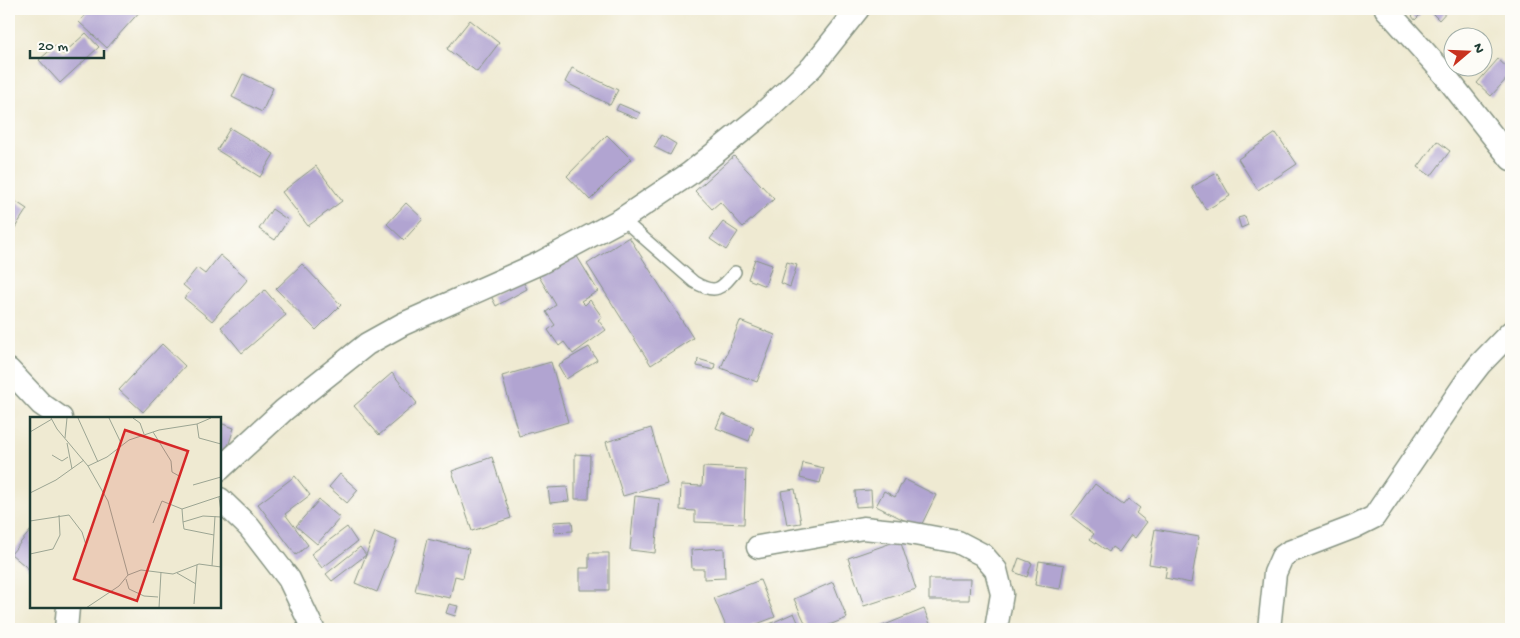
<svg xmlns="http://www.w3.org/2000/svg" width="1520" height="638" font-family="'Gochi Hand',sans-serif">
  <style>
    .building { fill: #b1a4d1 }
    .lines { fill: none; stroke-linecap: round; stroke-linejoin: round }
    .service-casing { stroke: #879483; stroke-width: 14 }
    .minor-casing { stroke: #879483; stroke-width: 25 }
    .service { stroke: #fff; stroke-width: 11 }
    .minor { stroke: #fff; stroke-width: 22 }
    .inset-road { fill: none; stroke: #9ca593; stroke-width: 1 }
    .view { fill: #d62828; fill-opacity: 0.15; stroke: #d62828; stroke-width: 2.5 }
    .inset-edge { fill: none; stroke: #1f3d34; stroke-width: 2.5 }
  </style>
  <rect width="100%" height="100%" fill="#fdfcf7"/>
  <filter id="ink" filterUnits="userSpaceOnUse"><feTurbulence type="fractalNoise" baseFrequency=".02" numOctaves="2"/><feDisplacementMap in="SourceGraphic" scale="10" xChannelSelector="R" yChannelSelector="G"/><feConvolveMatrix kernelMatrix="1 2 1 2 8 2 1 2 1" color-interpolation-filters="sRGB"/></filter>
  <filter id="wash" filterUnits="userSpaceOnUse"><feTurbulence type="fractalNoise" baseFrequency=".0096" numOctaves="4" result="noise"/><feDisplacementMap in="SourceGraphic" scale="20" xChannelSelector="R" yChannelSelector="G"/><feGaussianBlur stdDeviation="1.12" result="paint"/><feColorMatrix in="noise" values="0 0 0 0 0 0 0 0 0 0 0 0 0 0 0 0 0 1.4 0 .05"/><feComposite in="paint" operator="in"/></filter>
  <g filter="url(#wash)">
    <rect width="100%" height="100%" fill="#efead2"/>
    <g id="blocks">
      <!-- building -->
      <g class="building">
        <path d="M91 9H142L107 48 79 22Z"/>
        <path d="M1419 9H1426L1415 20 1412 16Z"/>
        <path d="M1434 9H1449L1439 20 1431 12Z"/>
        <path d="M470 20 499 43 477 72 447 49Z"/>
        <path d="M86 33 99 47 60 83 39 60 55 46 63 54Z"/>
        <path d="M1498 59 1511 71V74L1491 96 1477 83Z"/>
        <path d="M572 68 618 90 610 105 565 82Z"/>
        <path d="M243 74 273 88 262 112 232 97Z"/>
        <path d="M619 104 640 113 637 119 616 110Z"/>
        <path d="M230 128 274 154 260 177 217 150Z"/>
        <path d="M1276 133 1297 164 1258 190 1238 159Z"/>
        <path d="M607 135 631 159 590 200 567 176Z"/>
        <path d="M661 135 676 144 670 155 654 147Z"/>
        <path d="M1437 141 1450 151 1431 176 1418 167Z"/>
        <path d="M734 156 774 199 743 227 720 202 712 209 695 191Z"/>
        <path d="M316 166 342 201 308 226 282 192Z"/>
        <path d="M1217 173 1230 196 1206 210 1192 187Z"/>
        <path d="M9 197 27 209 9 237Z"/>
        <path d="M406 203 423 219 404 240 387 224Z"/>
        <path d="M272 209 288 220 275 240 259 229Z"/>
        <path d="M1245 216 1248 225 1241 228 1238 218Z"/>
        <path d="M723 222 738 232 726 250 710 239Z"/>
        <path d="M629 237 693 338 651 365 587 264Z"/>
        <path d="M575 253 598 291 581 301 585 305 590 300 602 317 598 320 606 330 573 354 564 342 559 346 548 330 555 325 546 312 556 305 538 275Z"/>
        <path d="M220 255 248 279 212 321 184 298 190 291 183 285 197 268 205 274Z"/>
        <path d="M755 259 772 265 765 286 748 279Z"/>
        <path d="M787 262 797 265 790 287 781 283Z"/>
        <path d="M302 264 341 305 316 330 276 289Z"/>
        <path d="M522 279 527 289 496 306 491 296Z"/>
        <path d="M265 290 286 315 242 353 221 327Z"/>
        <path d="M740 321 775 335 757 382 721 368Z"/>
        <path d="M162 344 185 366 143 412 119 390Z"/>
        <path d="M589 347 597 360 566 379 558 365Z"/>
        <path d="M698 359 715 364 714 370 697 366Z"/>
        <path d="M551 362 568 422 519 436 502 376Z"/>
        <path d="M392 373 417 403 379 435 354 406Z"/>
        <path d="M722 414 754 427 749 441 716 428Z"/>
        <path d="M220 423 234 428 225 456 220 455Z"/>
        <path d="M651 428 667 483 623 496 606 442Z"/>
        <path d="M575 454 590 455 589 499H575Z"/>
        <path d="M492 457 511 518 472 531 452 471Z"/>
        <path d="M803 463 824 468 820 483 800 478Z"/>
        <path d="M703 467 746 469 744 524 695 522V511L680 510 681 485 702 486Z"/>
        <path d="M340 474 358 490 347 503 329 487Z"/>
        <path d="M295 476 310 495 285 514 308 545 296 555 258 504Z"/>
        <path d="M904 479 936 495 920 528 876 506 884 491 895 497Z"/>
        <path d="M1095 484 1123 505 1128 499 1140 508 1136 513 1147 522 1135 538 1131 535 1119 552 1112 547 1109 552 1090 539 1094 534 1071 516Z"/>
        <path d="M567 487 569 501 550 503 548 488Z"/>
        <path d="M795 489 801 523 787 525 781 491Z"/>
        <path d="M871 490 872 506 856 507 855 491Z"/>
        <path d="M635 496 660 499 655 553 630 550Z"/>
        <path d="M319 500 340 518 317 544 296 526Z"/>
        <path d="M572 521 573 531 554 532 553 522Z"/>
        <path d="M347 527 357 542 322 568 311 554Z"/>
        <path d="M1155 529 1199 537 1191 583 1165 578 1167 567 1149 564Z"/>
        <path d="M31 530V571L11 554Z"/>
        <path d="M375 532 397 541 377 592 355 583 366 555 332 581 326 574 360 547 366 555Z"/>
        <path d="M427 539 469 549 463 578 455 576 450 598 415 591Z"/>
        <path d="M900 540 916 589 864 606 848 558Z"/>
        <path d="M724 548 725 578 704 579V569H692L691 550Z"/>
        <path d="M589 553H609V590H580V568H589Z"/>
        <path d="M1019 558 1032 563 1027 577 1014 572Z"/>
        <path d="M1039 561 1064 565 1060 589 1035 585Z"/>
        <path d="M929 579H970L969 600H929Z"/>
        <path d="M760 580 775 617 744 629H727L714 598Z"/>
        <path d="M833 582 847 618 819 629H808L794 599Z"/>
        <path d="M449 604 458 606 455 616 446 613Z"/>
        <path d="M924 609 932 629H875Z"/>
        <path d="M794 613 801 629H758Z"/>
      </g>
    </g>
  </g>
  <g filter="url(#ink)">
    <use href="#blocks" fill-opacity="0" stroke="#879483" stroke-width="1"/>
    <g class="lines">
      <defs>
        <path id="service" d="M622 219 694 282C716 295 721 289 735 272"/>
        <g id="minor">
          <path d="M1386 9 1439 68 1511 159"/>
          <path d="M9 370 41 404 61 418"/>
          <path d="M220 469 284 410 367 344 403 324 540 263 622 219 689 174 758 118 812 67 858 9"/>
          <path d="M220 499 249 527 289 579 313 629"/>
          <path d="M758 547 863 528 904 532 958 542 983 555 996 570 1002 594 996 629"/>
          <path d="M66 629 68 607"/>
          <path d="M1269 629 1275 573 1282 557 1289 552 1354 527 1374 517 1466 382 1480 364 1511 332"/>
        </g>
      </defs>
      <!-- service casing -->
      <use href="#service" class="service-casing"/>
      <!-- minor casing -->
      <use href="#minor" class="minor-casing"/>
      <!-- service -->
      <use href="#service" class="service"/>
      <!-- minor -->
      <use href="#minor" class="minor"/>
    </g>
  </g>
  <!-- overview -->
  <g transform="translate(30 417)">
    <rect width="191" height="191" fill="#efead2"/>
    <path class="inset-road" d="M21 1 27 12 58 49 78 84 98 158M48 1 68 45M79 1 91 26M103 1 110 6 114 17M167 7 169 21 191 27M0 15 22 2M123 15 141 44 142 55 149 59M35 21 37 1M37 26 42 52M22 38 32 44 38 40M58 49 77 40 99 23 129 13 167 7 181 1M163 68 191 60M0 76 26 63 54 43M189 80 191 95M152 92 153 105 173 99 191 100M0 104 39 98 52 115 56 128M153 105 154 112 184 118M123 106 132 84 152 92 191 79M0 137 23 132 30 118 29 98M182 149 185 99M147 156 166 167M96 162 99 172 114 179 128 180M164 187 167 148M56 191 89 169 98 158 111 153 143 157 169 147 191 150M129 191 131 155"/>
    <path class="view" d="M95 13 158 34 107 184 44 162Z"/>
    <rect width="191" height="191" class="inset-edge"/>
  </g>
  <!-- margin -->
  <rect width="1520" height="638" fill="none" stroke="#fdfcf7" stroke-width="30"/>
  <!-- north arrow -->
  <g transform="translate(1468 52) rotate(71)"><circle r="24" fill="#fdfcf7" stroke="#a4b0a9"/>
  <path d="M0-4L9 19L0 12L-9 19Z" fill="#c8321e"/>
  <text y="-8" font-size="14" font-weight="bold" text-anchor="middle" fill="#1f3d34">N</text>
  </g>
  <!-- scale -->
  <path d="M30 50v8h74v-8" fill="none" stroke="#1f3d34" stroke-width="2.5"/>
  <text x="38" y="50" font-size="15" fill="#1f3d34" stroke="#fdfcf7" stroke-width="4" paint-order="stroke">20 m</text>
</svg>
